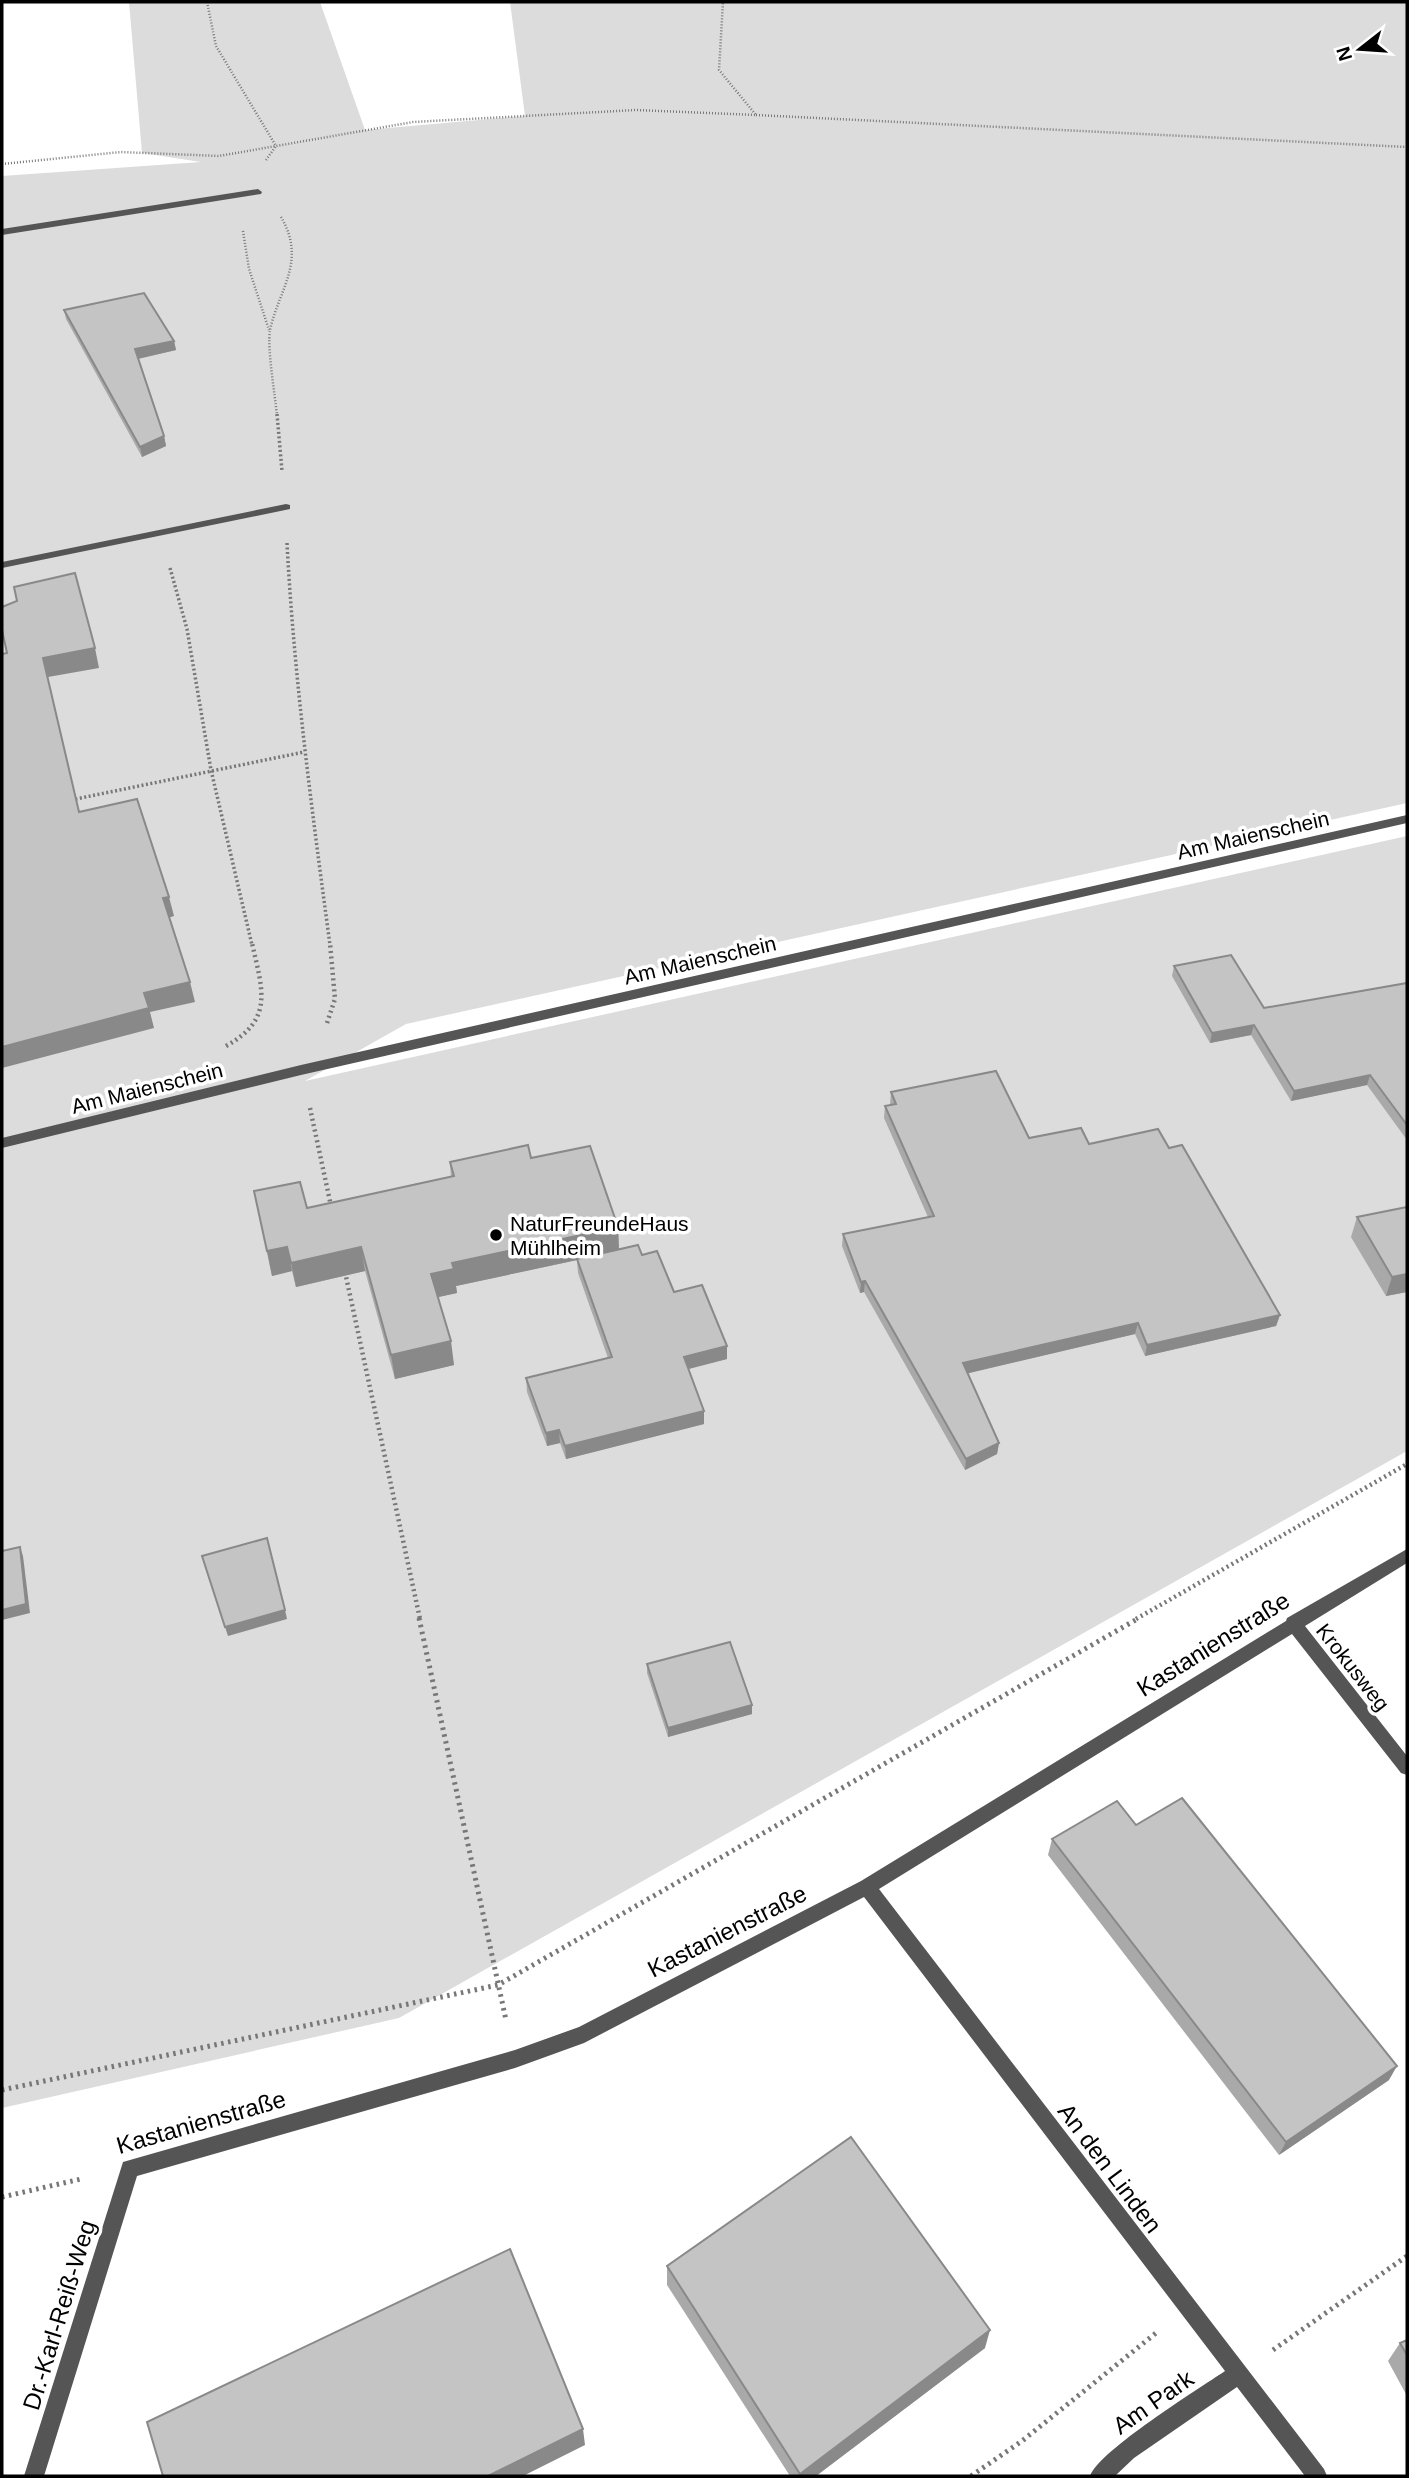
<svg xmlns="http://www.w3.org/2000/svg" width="1409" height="2478" font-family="Helvetica,sans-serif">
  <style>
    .green { fill: #dcdcdc }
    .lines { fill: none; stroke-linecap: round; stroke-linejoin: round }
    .path-far3 { stroke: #777; stroke-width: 2.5; stroke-dasharray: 1 2; stroke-linecap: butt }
    .path-far2 { stroke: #777; stroke-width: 3.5; stroke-dasharray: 2 2.5; stroke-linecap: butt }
    .path-far1 { stroke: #777; stroke-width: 4.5; stroke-dasharray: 2 3.5; stroke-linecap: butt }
    .path { stroke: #777; stroke-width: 5; stroke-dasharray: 2.5 4.5; stroke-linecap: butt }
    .lane { fill: #555; fill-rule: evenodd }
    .street { fill: #555; fill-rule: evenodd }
    .wall { fill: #a9a9a9 }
    .shaded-wall { fill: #898989 }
    .building { fill: #c4c4c4; stroke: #898989; stroke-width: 2 }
    .poi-dot { fill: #000; stroke: #fff; stroke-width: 2.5 }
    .labels { text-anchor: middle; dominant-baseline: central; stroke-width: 7; stroke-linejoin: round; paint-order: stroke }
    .street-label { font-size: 21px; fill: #000; stroke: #fff }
    .poi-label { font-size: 21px; fill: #000; stroke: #fff; text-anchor: start }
    .near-street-label { font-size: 24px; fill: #000; stroke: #fff }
  </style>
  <rect width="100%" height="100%" fill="#fff"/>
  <!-- green -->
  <path class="green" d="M129 2H320L365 130 525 116 510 2H1407V803L406 1024 305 1081 1407 836V1451L399 2018 2 2108V176L201 162 142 153Z"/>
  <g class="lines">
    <!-- path-far3 -->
    <g class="path-far3">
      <path d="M207 2 216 46 276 146"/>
      <path d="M756 115 1407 147"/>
      <path d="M266 160 276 146"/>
      <path d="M2 164 121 152 219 156 413 122 636 110 756 115 719 70 723 2"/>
      <path d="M243 231 249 269 269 330"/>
      <path d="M277 416C275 394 267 349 270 330 279 289 307 261 281 217"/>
    </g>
    <!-- path-far2 -->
    <g class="path-far2">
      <path d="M277 414 282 471"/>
      <path d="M287 543C294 678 312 811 330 945"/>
      <path d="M170 568 187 629 211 770 252 945"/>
      <path d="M71 800 304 752"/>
    </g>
    <!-- path-far1 -->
    <g class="path-far1">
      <path d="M327 1023 335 999 330 943"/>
      <path d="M226 1046C275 1019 262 989 252 943"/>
      <path d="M310 1108 331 1206"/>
      <path d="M345 1272 420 1619"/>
      <path d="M1136 1619 1407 1464"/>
    </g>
    <!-- path -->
    <g class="path">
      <path d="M419 1618 506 2020"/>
      <path d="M2 2090 498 1985 1139 1618"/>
      <path d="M2 2197 81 2179"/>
      <path d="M1273 2350 1407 2256"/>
      <path d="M971 2476 1022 2441 1156 2333"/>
    </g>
    <!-- lane -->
    <g class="lane">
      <path d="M258 189 262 192 261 194 2 235V229Z"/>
      <path d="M286 504 290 505V509L2 568V562Z"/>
      <path d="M1407 815V823L301 1075 2 1148V1138L301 1065Z"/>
    </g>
    <!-- street -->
    <path class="street" d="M1407 1549V1563L1305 1626 1407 1756V1775L1401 1773 1292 1634 879 1889 1324 2469 1327 2476H1305L1237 2387 1134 2458 1115 2476H1090C1100 2450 1197 2390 1225 2371L864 1897 584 2043 515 2068 137 2176 44 2476H24L123 2162 515 2050 579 2027 861 1881 1286 1621 1287 1618Z"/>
  </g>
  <!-- wall -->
  <g class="wall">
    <path d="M64 310 174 341 176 350 138 359 164 436 166 446 142 457 66 319Z"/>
    <path d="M1174 966 1264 1008 1407 983V1140L1367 1085 1291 1101 1251 1035 1210 1043 1172 976Z"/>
    <path d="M891 1092 1029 1138 1089 1144 1169 1148 1280 1315 1276 1326 1145 1356 1135 1334 967 1373 999 1443 997 1454 965 1470 864 1292 860 1293 842 1246 843 1234 928 1217 884 1118 885 1106 890 1105Z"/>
    <path d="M531 1158 618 1227 619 1250 642 1255 674 1292 727 1359 689 1369 704 1424 566 1459 560 1443 547 1446 527 1392 526 1378 608 1358 578 1273 577 1260 456 1286 457 1293 438 1297 454 1365 395 1379 365 1271 296 1287 292 1271 272 1276 254 1191 307 1208 451 1177 450 1162Z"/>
    <path d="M1407 1207V1292L1386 1296 1351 1237 1357 1217Z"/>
    <path d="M647 1664 752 1714 668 1737 647 1673Z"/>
    <path d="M1136 1825 1389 2080 1279 2155 1048 1855 1052 1839Z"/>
    <path d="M667 2266 985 2348 816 2476H790L667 2285Z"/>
    <path d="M1407 2340V2396L1388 2361 1400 2343Z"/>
  </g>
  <!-- shaded-wall -->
  <g class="shaded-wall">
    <path d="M174 341 176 350 137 359 135 349Z"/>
    <path d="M164 436 166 446 142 457 140 447Z"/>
    <path d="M95 648 99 668 48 677 43 658Z"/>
    <path d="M169 897 174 916 168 918 163 898Z"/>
    <path d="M190 982 195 1002 150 1012 154 1028 2 1068V1047L144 993Z"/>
    <path d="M1254 1025 1251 1035 1210 1043 1212 1033Z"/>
    <path d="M1370 1075 1367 1085 1291 1101 1294 1091Z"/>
    <path d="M618 1227 619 1251 456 1286 457 1293 434 1298 431 1274 452 1263Z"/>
    <path d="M287 1247 292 1271 272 1276 267 1251Z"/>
    <path d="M361 1247 365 1271 296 1287 291 1263Z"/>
    <path d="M1407 1274V1292L1386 1296 1392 1277Z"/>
    <path d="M865 1281 864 1292 860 1293 861 1282Z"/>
    <path d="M1280 1315 1276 1326 1145 1356 1147 1345Z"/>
    <path d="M1138 1323 1135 1334 961 1375 963 1363Z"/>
    <path d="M451 1341 454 1365 395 1379 391 1355Z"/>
    <path d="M727 1346V1359L684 1370V1357Z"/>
    <path d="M704 1411V1424L566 1459 565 1446Z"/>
    <path d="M559 1430 560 1443 547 1446 546 1433Z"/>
    <path d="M999 1443 997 1454 965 1470 966 1459Z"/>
    <path d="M20 1547 23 1556 30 1613 2 1620V1610Z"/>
    <path d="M285 1610 287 1619 228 1636 225 1627Z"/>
    <path d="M752 1705V1714L668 1737V1728Z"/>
    <path d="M1397 2066 1389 2080 1279 2155 1286 2142Z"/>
    <path d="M990 2330 985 2348 816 2476H800V2474Z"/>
    <path d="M583 2429 585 2445 523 2476H488Z"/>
  </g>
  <!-- building -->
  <g class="building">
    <path d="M144 293 174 341 135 349 164 436 140 447 64 310Z"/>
    <path d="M75 573 95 648 43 658 79 812 137 799 169 897 163 898 190 982 144 993 149 1008 2 1047V654L7 653 2 630V607L17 601 14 587Z"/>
    <path d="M1231 955 1264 1008 1407 983V1125L1370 1075 1294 1091 1254 1025 1212 1033 1174 966Z"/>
    <path d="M996 1071 1029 1138 1081 1128 1089 1144 1158 1129 1169 1148 1182 1145 1280 1315 1147 1345 1138 1323 963 1363 999 1443 966 1459 865 1281 861 1282 843 1234 934 1216 885 1106 896 1104 891 1092Z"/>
    <path d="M528 1145 531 1158 590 1146 618 1227 452 1263 454 1269 431 1274 451 1341 391 1355 361 1247 291 1263 287 1247 267 1251 254 1191 300 1182 307 1208 454 1176 450 1162Z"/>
    <path d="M1407 1207V1274L1392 1277 1357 1217Z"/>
    <path d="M638 1245 642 1255 657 1251 674 1292 702 1285 727 1346 684 1357 704 1411 565 1446 559 1430 546 1433 526 1378 612 1357 577 1259Z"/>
    <path d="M267 1538 285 1610 225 1627 202 1556Z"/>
    <path d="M20 1547 26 1604 2 1610V1551Z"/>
    <path d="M730 1642 752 1705 668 1728 647 1664Z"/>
    <path d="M1182 1798 1397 2066 1286 2142 1052 1839 1117 1801 1136 1825Z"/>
    <path d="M851 2137 990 2330 800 2474 667 2266Z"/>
    <path d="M510 2249 583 2429 488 2476H163L147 2422Z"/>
    <path d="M1407 2340V2355L1400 2343Z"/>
  </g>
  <!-- markers -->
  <circle class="poi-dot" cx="496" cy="1235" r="7"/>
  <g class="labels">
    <!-- street labels -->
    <g class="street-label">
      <text transform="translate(1253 835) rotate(-13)">Am Maienschein</text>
      <text transform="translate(700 960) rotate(-13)">Am Maienschein</text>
      <text transform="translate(147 1088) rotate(-14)">Am Maienschein</text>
      <text transform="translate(1353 1667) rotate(52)">Krokusweg</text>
    </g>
    <!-- poi labels -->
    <g class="poi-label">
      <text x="510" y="1223">NaturFreundeHaus<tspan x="510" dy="24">Mühlheim</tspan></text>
    </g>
    <!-- near-street labels -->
    <g class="near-street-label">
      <text transform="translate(1213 1644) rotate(-32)">Kastanienstraße</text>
      <text transform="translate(727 1931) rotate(-27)">Kastanienstraße</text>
      <text transform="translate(201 2122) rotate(-16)">Kastanienstraße</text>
      <text transform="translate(1110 2168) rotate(53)">An den Linden</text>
      <text transform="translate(59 2315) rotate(-73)">Dr.-Karl-Reiß-Weg</text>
      <text transform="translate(1153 2402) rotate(-35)">Am Park</text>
    </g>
  </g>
  <!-- border -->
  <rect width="1409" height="2478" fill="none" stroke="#000000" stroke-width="7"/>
  <!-- north arrow -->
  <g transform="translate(1360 49) rotate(253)" stroke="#ffffff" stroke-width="5" paint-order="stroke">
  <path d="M0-5L12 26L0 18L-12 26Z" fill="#000000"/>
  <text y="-10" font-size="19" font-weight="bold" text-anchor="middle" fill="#000000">N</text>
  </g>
</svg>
